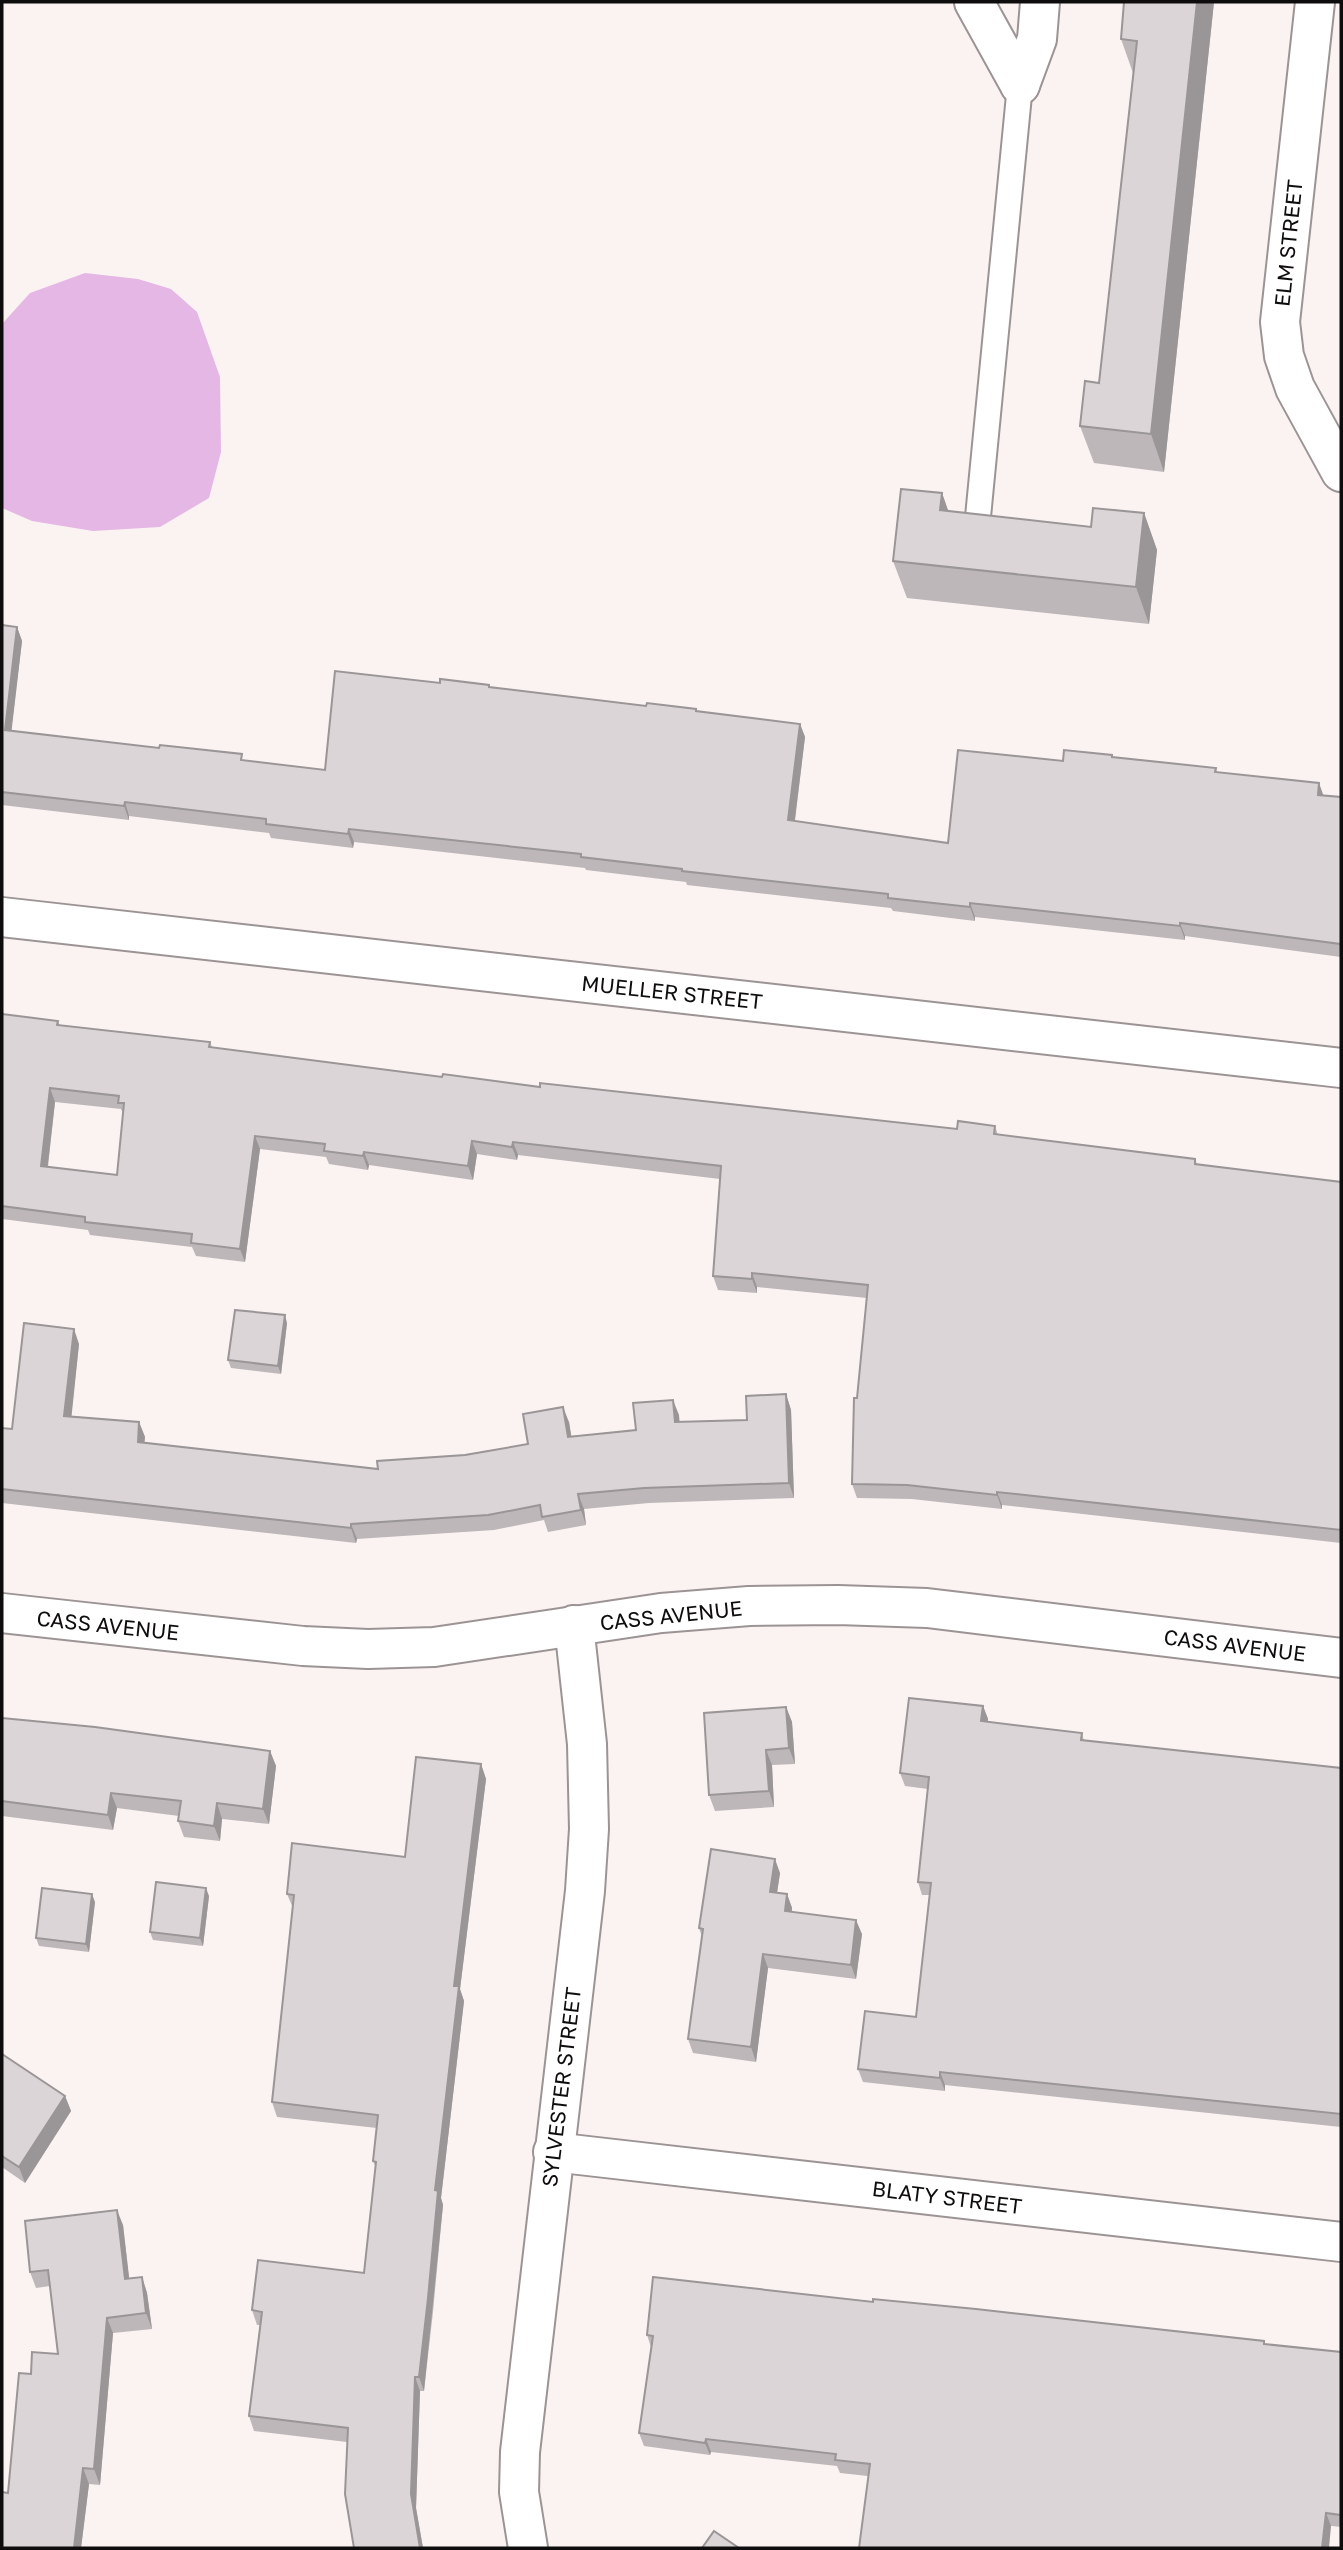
<svg xmlns="http://www.w3.org/2000/svg" width="1343" height="2550" font-family="'Golos Text',sans-serif">
  <style>
    .water { fill: #e4b7e4 }
    .lines { fill: none; stroke-linecap: round; stroke-linejoin: round }
    .service-casing { stroke: #9c9494; stroke-width: 28 }
    .minor-casing { stroke: #9c9494; stroke-width: 42 }
    .service { stroke: #fff; stroke-width: 24 }
    .minor { stroke: #fff; stroke-width: 38 }
    .wall { fill: #bdb7b9; fill-rule: evenodd }
    .shaded-wall { fill: #9a9596 }
    .building { fill: #dcd5d7; stroke: #9a9596; stroke-width: 2; fill-rule: evenodd }
    .labels { text-anchor: middle; dominant-baseline: central; stroke-width: 6; stroke-linejoin: round; paint-order: stroke }
    .street-label { font-size: 21px; fill: #0e0c0c; stroke: #fff }
  </style>
  <rect width="100%" height="100%" fill="#fbf3f2"/>
  <!-- water -->
  <path class="water" d="M85 273 138 279 171 289 197 312 220 377 221 452 209 498 160 527 93 531 32 521 2 508V324L30 293Z"/>
  <g class="lines">
    <defs>
      <path id="service" d="M977 527 1020 85"/>
      <g id="minor">
        <path d="M974 2 1020 85"/>
        <path d="M1315 2 1280 322 1284 356 1295 388 1341 472"/>
        <path d="M1020 85 1037 39 1040 2"/>
        <path d="M2 917 1341 1068"/>
        <path d="M2 1613 303 1646 368 1649 434 1647 661 1613 749 1606 838 1605 927 1608 1341 1658"/>
        <path d="M553 2152 1341 2242"/>
        <path d="M528 2548 519 2492 520 2452 585 1891 589 1829 587 1744 574 1625"/>
      </g>
    </defs>
    <!-- service casing -->
    <use href="#service" class="service-casing"/>
    <!-- minor casing -->
    <use href="#minor" class="minor-casing"/>
    <!-- service -->
    <use href="#service" class="service"/>
    <!-- minor -->
    <use href="#minor" class="minor"/>
  </g>
  <!-- wall -->
  <g class="wall">
    <path d="M1214 2 1164 472 1094 463 1080 426 1099 383 1133 73 1121 39Z"/>
    <path d="M942 493 948 511 1091 527 1144 513 1157 550 1149 624 907 598 893 561Z"/>
    <path d="M2 625 17 627 22 641 11 731 325 770 440 683 489 685 490 687 800 724 805 737 795 821 948 843 1063 761 1112 755 1113 757 1216 768 1217 773 1324 796 1341 797V957L1185 936V940L975 917V921L893 911 891 908 687 885 686 882 586 870 585 868 354 842 353 848 271 838 269 833 129 816V820L2 805Z"/>
    <path d="M2 1014 58 1021 60 1026 210 1042 212 1047 442 1077 540 1087 957 1129 995 1126 998 1135 1195 1159 1197 1164 1341 1182V1543L1002 1505V1509L912 1499 857 1498 852 1484 857 1398 867 1298 757 1287V1293L718 1290 713 1276 720 1179 518 1155 517 1160 477 1154 473 1180 369 1165 368 1170 329 1164 326 1157 260 1149 245 1262 196 1256 192 1247 90 1235 88 1230 2 1219ZM55 1102 121 1109 123 1114 117 1175 48 1167Z"/>
    <path d="M287 1323 281 1374 231 1368 228 1360Z"/>
    <path d="M79 1344 71 1416 139 1422 145 1437 144 1443 378 1469 528 1444 569 1422 571 1436 636 1430 679 1415V1422L747 1420 786 1394 791 1410 794 1498 649 1503 584 1509 586 1525 548 1532 544 1520 494 1530 357 1539 356 1543 2 1503V1428L12 1429Z"/>
    <path d="M983 1706 988 1719 987 1722 1082 1733 1084 1741 1341 1768V2127L945 2085V2091L863 2082 858 2069 916 2017 930 1895H922L918 1882 928 1789 905 1786 900 1773Z"/>
    <path d="M786 1707 792 1722 795 1764 772 1765 774 1807 715 1811 709 1795Z"/>
    <path d="M2 1718 270 1751 276 1766 269 1824 222 1819 220 1841 184 1837 178 1821 179 1816 117 1808 113 1830 2 1816Z"/>
    <path d="M481 1764 486 1779 460 1989 464 2001 441 2198 443 2205 433 2312 424 2391H420L416 2508 423 2548H354L347 2442 254 2431 249 2416 260 2325H257L252 2310 364 2273 376 2168 373 2161 377 2128 277 2117 272 2102 293 1908 287 1894 405 1857Z"/>
    <path d="M780 1873 777 1893 787 1894 792 1908V1912L862 1934 856 1979 768 1968 756 2062 693 2053 688 2039 702 1937 699 1928Z"/>
    <path d="M209 1896 203 1946 153 1940 150 1932Z"/>
    <path d="M95 1902 89 1952 39 1946 36 1938Z"/>
    <path d="M2 2054 65 2096 71 2111 25 2183 2 2167Z"/>
    <path d="M123 2225 129 2278 142 2277 147 2293 152 2329 113 2333 100 2485 89 2484 81 2548H2L8 2493 31 2374 58 2354 50 2286 36 2288 30 2272Z"/>
    <path d="M873 2302 1264 2341 1265 2344 1341 2352V2527L840 2473 837 2466 711 2452 710 2455 644 2446 639 2433 651 2347 647 2335Z"/>
  </g>
  <!-- shaded-wall -->
  <g class="shaded-wall">
    <path d="M1197 2H1214L1164 472 1151 434Z"/>
    <path d="M942 493 955 530 940 510Z"/>
    <path d="M1144 513 1157 550 1149 624 1136 587Z"/>
    <path d="M17 627 22 641 10 744 5 730Z"/>
    <path d="M800 724 805 737 793 834 788 820Z"/>
    <path d="M1319 783 1324 797 1318 795Z"/>
    <path d="M125 802 129 816V820L124 806Z"/>
    <path d="M349 829 354 842 353 848 348 834Z"/>
    <path d="M970 903 975 917V921L970 907Z"/>
    <path d="M1180 923 1185 936V940L1180 926Z"/>
    <path d="M50 1088 55 1102 46 1180 41 1166Z"/>
    <path d="M255 1136 260 1149 245 1262 240 1249Z"/>
    <path d="M472 1141 477 1154 473 1180 468 1166Z"/>
    <path d="M513 1142 518 1155 517 1160 512 1147Z"/>
    <path d="M364 1152 369 1165 368 1170 363 1156Z"/>
    <path d="M752 1273 757 1287V1293L752 1279Z"/>
    <path d="M285 1315 287 1323 281 1374 278 1366Z"/>
    <path d="M74 1329 79 1344 70 1431 64 1416Z"/>
    <path d="M786 1394 791 1410 794 1498 789 1483Z"/>
    <path d="M673 1400 679 1415 681 1437 675 1422Z"/>
    <path d="M563 1407 569 1422 574 1452 568 1437Z"/>
    <path d="M139 1422 145 1437 143 1457 138 1442Z"/>
    <path d="M997 1492 1002 1505V1509L997 1495Z"/>
    <path d="M578 1494 584 1509 586 1525 581 1510Z"/>
    <path d="M351 1524 357 1539 356 1543 351 1528Z"/>
    <path d="M983 1706 988 1719 986 1734 981 1721Z"/>
    <path d="M786 1707 792 1722 795 1764 789 1748Z"/>
    <path d="M766 1750 772 1765 774 1807 769 1791Z"/>
    <path d="M270 1751 276 1766 269 1824 263 1809Z"/>
    <path d="M481 1764 486 1779 460 1989 464 2001 441 2198 443 2205 424 2391 419 2377 435 2190 454 1986Z"/>
    <path d="M111 1793 117 1808 113 1830 108 1815Z"/>
    <path d="M217 1803 222 1819 220 1841 214 1826Z"/>
    <path d="M775 1859 780 1873 775 1906 770 1892Z"/>
    <path d="M206 1888 209 1896 203 1946 200 1938Z"/>
    <path d="M92 1894 95 1902 89 1952 86 1944Z"/>
    <path d="M787 1894 792 1908 790 1925 785 1911Z"/>
    <path d="M856 1920 862 1934 856 1979 851 1965Z"/>
    <path d="M763 1954 768 1968 756 2062 751 2047Z"/>
    <path d="M940 2072 945 2085V2091L940 2078Z"/>
    <path d="M65 2096 71 2111 25 2183 19 2167Z"/>
    <path d="M117 2210 123 2225 131 2294 125 2279Z"/>
    <path d="M142 2277 147 2293 152 2329 146 2313Z"/>
    <path d="M107 2318 113 2333 100 2485 94 2469Z"/>
    <path d="M415 2377 420 2391 416 2508 423 2548H420L411 2494Z"/>
    <path d="M706 2439 711 2452 710 2455 705 2443Z"/>
    <path d="M83 2468 89 2484 81 2548H74Z"/>
    <path d="M1326 2513 1331 2526 1329 2548H1322Z"/>
  </g>
  <!-- building -->
  <g class="building">
    <path d="M1124 2H1197L1151 434 1080 426 1085 381 1099 383 1137 41 1121 39Z"/>
    <path d="M901 489 942 493 940 510 1091 527 1093 508 1144 513 1136 587 893 561Z"/>
    <path d="M2 625 17 627 5 730 159 748 160 745 242 754 241 760 325 770 335 671 440 683V679L489 685V687L646 706 647 703 696 709V711L800 724 788 820 948 843 958 750 1063 761 1064 750 1112 755V757L1216 768 1215 772 1319 783 1318 795 1341 797V944L1180 923V926L970 903V907L888 898V894L682 871V869L581 857V854L349 829 348 834 266 824V819L125 802 124 806 2 792Z"/>
    <path d="M2 1014 58 1021 57 1025 210 1042 209 1047 442 1077 443 1074 540 1087V1083L957 1129 958 1121 995 1126 994 1134 1195 1159V1164L1341 1182V1530L997 1492V1495L907 1485 852 1484 854 1398H857L868 1285 752 1273V1279L713 1276 721 1166 513 1142 512 1147 472 1141 468 1166 364 1152 363 1156 324 1151 325 1144 255 1136 240 1249 191 1243 192 1234 85 1222V1217L2 1206ZM50 1088 119 1096 118 1103H124L117 1175 41 1166Z"/>
    <path d="M235 1310 285 1315 278 1366 228 1360Z"/>
    <path d="M24 1323 74 1329 64 1416 139 1422 138 1442 378 1469 377 1461 465 1455 528 1444 523 1414 563 1407 568 1437 636 1430 633 1403 673 1400 675 1422 747 1420 746 1396 786 1394 789 1483 644 1488 578 1494 581 1510 542 1517 540 1505 488 1515 351 1524V1528L2 1489V1428L12 1429Z"/>
    <path d="M909 1698 983 1706 981 1721 1082 1733 1081 1740 1341 1768V2114L940 2072V2078L858 2069 865 2011 916 2017 931 1883 918 1882 929 1777 900 1773Z"/>
    <path d="M786 1707 789 1748 766 1750 769 1791 709 1795 704 1713Z"/>
    <path d="M2 1718 95 1727 270 1751 263 1809 217 1803 214 1826 178 1821 181 1801 111 1793 108 1815 2 1801Z"/>
    <path d="M416 1757 481 1764 454 1986H459L435 2190 438 2191 428 2298 419 2377H415L411 2494 420 2548H354L345 2494 348 2428 249 2416 262 2312 252 2310 258 2260 364 2273 376 2162 373 2161 378 2115 272 2102 294 1895 287 1894 292 1843 405 1857Z"/>
    <path d="M711 1849 775 1859 770 1892 787 1894 785 1911 856 1920 851 1965 763 1954 751 2047 688 2039 703 1929 699 1928Z"/>
    <path d="M156 1882 206 1888 200 1938 150 1932Z"/>
    <path d="M42 1888 92 1894 86 1944 36 1938Z"/>
    <path d="M2 2054 65 2096 19 2167 2 2156Z"/>
    <path d="M117 2210 125 2279 142 2277 146 2313 107 2318 94 2469 83 2468 74 2548H2V2492L8 2493 19 2373 31 2374 32 2352 58 2354 48 2270 30 2272 25 2221Z"/>
    <path d="M653 2277 873 2302V2299L976 2309 1264 2341V2344L1341 2352V2515L1326 2513 1322 2548H859L870 2464 835 2460 836 2454 706 2439 705 2443 639 2433 653 2336 647 2335Z"/>
    <path d="M714 2531 739 2548H702Z"/>
  </g>
  <g class="labels">
    <!-- street labels -->
    <g class="street-label">
      <text transform="translate(1288 243) rotate(-84)">ELM STREET</text>
      <text transform="translate(672 992) rotate(6)">MUELLER STREET</text>
      <text transform="translate(671 1615) rotate(-6)">CASS AVENUE</text>
      <text transform="translate(108 1625) rotate(6)">CASS AVENUE</text>
      <text transform="translate(1235 1645) rotate(7)">CASS AVENUE</text>
      <text transform="translate(561 2087) rotate(-83)">SYLVESTER STREET</text>
      <text transform="translate(947 2197) rotate(7)">BLATY STREET</text>
    </g>
  </g>
  <!-- border -->
  <rect width="1343" height="2550" fill="none" stroke="#0e0c0c" stroke-width="7"/>
</svg>
